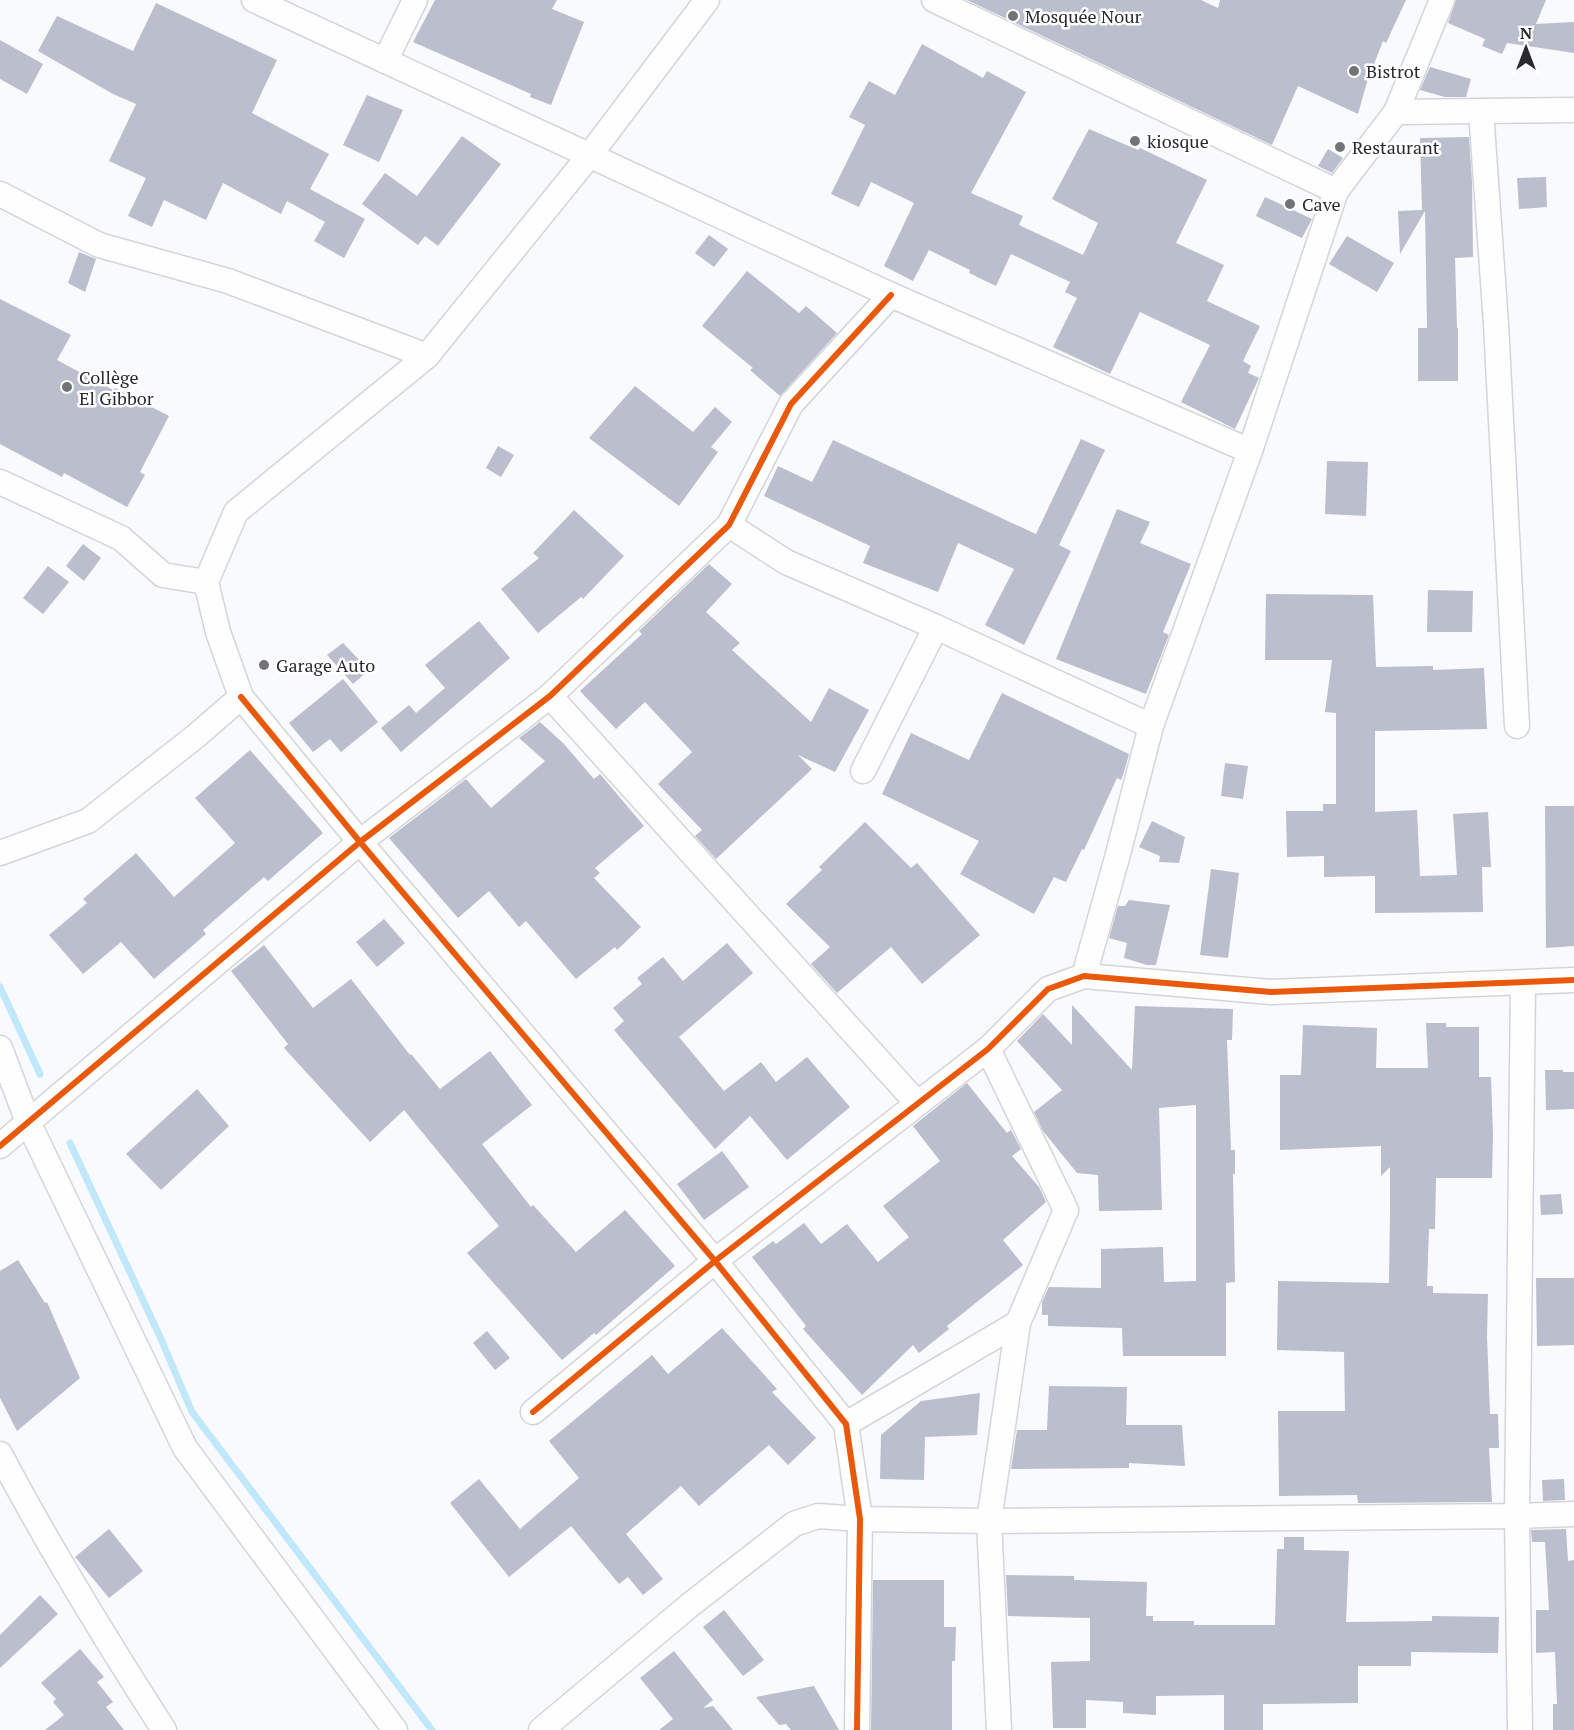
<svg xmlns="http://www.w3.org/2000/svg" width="1574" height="1730" font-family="'PT Serif',serif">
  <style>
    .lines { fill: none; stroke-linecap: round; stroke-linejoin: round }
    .stream { stroke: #c0e7fa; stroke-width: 7 }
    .building { fill: #babecd }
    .minor-casing { stroke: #d4d5d8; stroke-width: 27 }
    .minor { stroke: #fefeff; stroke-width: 24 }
    .cycleway-casing { stroke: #fff; stroke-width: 10 }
    .cycleway { stroke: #e8590c; stroke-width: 6 }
    .poi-dot { fill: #727376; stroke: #fff; stroke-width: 2 }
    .labels { text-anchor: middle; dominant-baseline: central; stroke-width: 5; stroke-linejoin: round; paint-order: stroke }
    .poi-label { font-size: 18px; fill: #292a2e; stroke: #fff; text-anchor: start }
  </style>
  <rect width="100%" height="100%" fill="#f9fafd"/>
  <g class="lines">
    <!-- stream -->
    <g class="stream">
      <path d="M0 987 40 1074"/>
      <path d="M70 1143 161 1339 192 1412 432 1730"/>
    </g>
  </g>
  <!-- building -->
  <g class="building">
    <path d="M435 0H557L552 9 584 22 551 105 530 97 531 94 413 42Z"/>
    <path d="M967 0H1201L1218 8 1220 0H1406L1386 43 1383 41 1367 82 1358 114 1298 86 1272 145Z"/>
    <path d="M1456 0H1546L1536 24 1574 22V53L1507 43 1502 54 1482 46 1485 39 1448 23Z"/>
    <path d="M156 3 277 60 252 113 329 154 310 189 365 219 344 258 314 241 325 222 287 201 281 214 223 183 206 220 164 200 152 227 128 216 146 178 109 161 136 104 113 94 38 51 57 16 133 51Z"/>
    <path d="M0 40 43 64 27 94 0 79Z"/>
    <path d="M922 44 983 78 987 71 1026 92 971 193 1023 216 1019 225 1083 255 1098 223 1052 199 1089 129 1138 150 1140 148 1207 180 1176 243 1224 265 1207 301 1260 326 1243 361 1251 366 1248 373 1259 378 1235 429 1181 402 1210 345 1140 312 1110 374 1053 347 1077 298 1065 292 1070 282 1011 254 996 286 969 273 970 270 929 250 913 281 884 266 914 203 871 182 859 207 831 194 865 125 849 117 869 81 895 95Z"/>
    <path d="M1430 67 1471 79 1466 97H1445L1420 90Z"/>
    <path d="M367 95 403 110 379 162 343 145Z"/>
    <path d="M462 136 501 164 438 246 425 236 418 245 362 204 385 173 417 196Z"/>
    <path d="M1469 137 1472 181 1473 257 1455 258 1457 328H1458V381H1418V328H1427L1425 211 1400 254 1398 211 1422 210 1420 138Z"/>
    <path d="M1328 149 1343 158 1332 173 1318 166Z"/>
    <path d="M1546 177 1547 207 1519 209 1517 178Z"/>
    <path d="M1265 197 1312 219 1302 238 1256 216Z"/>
    <path d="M709 235 728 249 714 267 695 253Z"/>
    <path d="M1347 236 1394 263 1377 292 1329 264Z"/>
    <path d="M79 252 96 259 85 292 68 283Z"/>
    <path d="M747 271 799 313 806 306 837 333 780 396 750 370 753 368 702 326Z"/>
    <path d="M0 299 71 335 57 360 113 390 115 388 169 416 140 472 145 475 127 507 64 473 62 477 0 444Z"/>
    <path d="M635 386 693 432 715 407 732 422 711 447 718 452 679 506 589 438Z"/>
    <path d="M1081 439 1105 450 1059 545 1071 551 1024 645 985 625 1014 569 958 543 938 592 863 563 870 546 764 496 778 466 812 482 833 440 1036 534Z"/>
    <path d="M498 446 514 455 501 477 486 468Z"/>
    <path d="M1327 461 1368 462 1366 516 1325 514Z"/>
    <path d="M1117 509 1150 522 1140 543 1191 564 1163 632 1169 635 1146 694 1056 659Z"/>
    <path d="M574 510 624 556 583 599 581 597 538 633 501 589 539 558 533 553Z"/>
    <path d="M83 544 101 558 84 581 66 566Z"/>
    <path d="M709 564 732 584 706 612 740 643 732 650 811 722 829 688 869 710 835 772 798 755 812 769 716 859 695 836 702 830 658 784 692 752 645 702 616 729 580 691 642 634 639 631Z"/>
    <path d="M48 566 69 582 43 614 23 598Z"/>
    <path d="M1428 590 1473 591 1472 632H1427Z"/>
    <path d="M1266 594 1373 595 1376 667 1433 666V670L1484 668 1487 729 1375 731V812L1417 810 1420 876 1457 875 1453 814 1488 812 1491 867H1482L1483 912 1375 913V876L1324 877V856L1287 857 1286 811H1323V804H1336V713L1325 712 1332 660H1265Z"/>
    <path d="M479 621 510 658 401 752 381 728 409 705 416 713 445 688 425 665Z"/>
    <path d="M343 643 369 670 353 684 327 655Z"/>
    <path d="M343 679 378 722 341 752 330 739 313 752 289 723Z"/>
    <path d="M1002 693 1129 754 1124 772 1121 780 1117 778 1084 850 1082 849 1066 882 1054 877 1034 914 960 874 979 841 882 794 911 733 969 760Z"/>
    <path d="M540 722 564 744 594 779 600 774 644 826 595 868 600 873 594 878 641 927 617 950 615 947 576 979 526 921 519 927 489 891 458 918 389 838 466 779 491 808 545 761 519 738Z"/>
    <path d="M250 750 323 833 268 881 264 877 203 930 206 934 154 979 121 942 83 974 49 935 87 903 83 899 136 853 174 897 235 843 195 798Z"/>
    <path d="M1225 763 1248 766 1243 799 1221 796Z"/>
    <path d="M1545 806H1574V946L1546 948Z"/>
    <path d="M1152 821 1185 837 1179 863 1159 862 1160 856 1139 847Z"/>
    <path d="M865 822 911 868 917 863 980 935 922 984 891 947 837 993 811 964 830 947 786 904 822 870 819 867Z"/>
    <path d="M1211 869 1239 873 1228 958 1200 955Z"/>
    <path d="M1129 900 1170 905 1156 965H1147L1124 958 1127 943 1109 938 1118 906H1125Z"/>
    <path d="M384 919 405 943 377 967 356 942Z"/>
    <path d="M727 943 753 973 679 1037 724 1091 761 1062 776 1082 807 1057 850 1107 787 1160 750 1116 715 1149 614 1030 624 1021 613 1008 642 984 637 978 663 957 683 981Z"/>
    <path d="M264 945 313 1008 351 979 410 1055 411 1054 440 1089 490 1051 532 1105 482 1144 531 1207 533 1205 576 1252 625 1210 675 1266 596 1335 594 1333 562 1360 467 1253 499 1226 404 1110 370 1142 284 1048 288 1044 231 971Z"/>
    <path d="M1072 1005 1132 1070 1135 1006 1233 1009 1232 1040H1227L1231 1150H1235V1174H1233L1235 1282 1226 1283V1356H1123L1122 1328 1048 1326V1315H1042V1302L1049 1287 1101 1288V1249L1163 1247 1164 1282 1196 1281V1105L1159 1108 1162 1210 1099 1211 1098 1175 1077 1173 1043 1131 1034 1112 1062 1090 1017 1041 1043 1014 1072 1045Z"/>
    <path d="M1426 1023H1446V1027H1479V1077H1491L1493 1134 1492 1178H1436L1435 1229H1429L1427 1286H1433V1293L1488 1294 1487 1336 1490 1414H1498L1499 1448H1489L1492 1502 1358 1503 1357 1495 1279 1496 1278 1411H1345L1344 1352 1277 1350 1278 1281 1389 1283 1390 1210V1167L1381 1176V1146L1280 1150V1075H1301L1303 1025 1377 1028 1376 1068H1428Z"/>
    <path d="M1545 1070H1563V1072H1574V1109L1546 1110Z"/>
    <path d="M967 1083 1007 1133 1011 1130 1021 1149 1012 1156 1039 1187 1046 1202 1003 1240 1023 1265 947 1326 949 1329 919 1353 913 1345 862 1395 803 1329 806 1326 752 1257 773 1241 776 1244 804 1223 821 1244 847 1224 878 1262 909 1237 883 1206 940 1161 913 1126Z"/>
    <path d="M197 1089 229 1126 161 1190 126 1154Z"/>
    <path d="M722 1151 749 1187 704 1220 677 1184Z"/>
    <path d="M1561 1194 1563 1214 1541 1215 1540 1195Z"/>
    <path d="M18 1260 45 1303 47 1302 80 1378 17 1431 0 1398V1271Z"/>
    <path d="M1536 1278H1574V1345L1537 1346Z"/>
    <path d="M722 1328 777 1389 772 1392 816 1438 788 1465 769 1445 699 1506 681 1486 626 1534 663 1579 643 1595 628 1577 619 1584 571 1526 509 1577 450 1503 479 1479 520 1529 579 1478 549 1441 652 1355 668 1374Z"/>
    <path d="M487 1331 510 1358 495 1370 473 1343Z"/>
    <path d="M1049 1386 1127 1387 1126 1425H1182L1185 1466 1129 1463V1468L1011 1469 1017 1430H1047Z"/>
    <path d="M980 1393 977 1435 925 1437 924 1480 880 1479 881 1435 921 1401Z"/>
    <path d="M1564 1479 1565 1500 1543 1501 1542 1480Z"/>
    <path d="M109 1529 143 1571 109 1598 75 1557Z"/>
    <path d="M1566 1529 1568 1561 1574 1560V1730H1553V1704H1557L1555 1652 1536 1653V1610H1549L1545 1542H1532L1531 1530Z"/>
    <path d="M1284 1537H1304V1550L1349 1551 1346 1622 1432 1621V1616L1499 1617 1498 1653 1411 1652V1666H1358V1703L1263 1704V1730H1224V1695L1156 1696V1715L1123 1713V1702L1086 1700V1728H1053L1051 1662 1090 1661V1618L1008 1616 1006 1575 1074 1576V1580L1147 1582 1146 1616H1153V1621H1194V1625H1275L1277 1549H1284Z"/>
    <path d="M873 1580H944V1627H956L955 1661H952V1730H871Z"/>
    <path d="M40 1595 58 1614 0 1668V1635Z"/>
    <path d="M724 1610 764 1660 743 1676 703 1627Z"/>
    <path d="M80 1649 104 1677 97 1682 113 1702 106 1707 124 1730H45L64 1715 53 1702 56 1699 41 1683Z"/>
    <path d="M674 1651 713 1700 703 1708 713 1706 733 1730H659L673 1719 640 1678Z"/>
    <path d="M814 1686 839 1730H791L786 1724 779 1725 756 1697Z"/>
  </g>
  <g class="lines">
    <defs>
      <g id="minor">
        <path d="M254 0 891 295 1250 451"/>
        <path d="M934 0 1336 191"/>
        <path d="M385 61 415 0"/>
        <path d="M1481 111 1496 324 1517 726"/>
        <path d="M1396 112 1574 110"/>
        <path d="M0 194 99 245 228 281 427 356"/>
        <path d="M0 482 121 538 163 575 206 582"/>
        <path d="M729 525 786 562 936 627 1151 726"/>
        <path d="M550 696 917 1103"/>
        <path d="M241 697 360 842 715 1261 846 1424 860 1519 857 1730"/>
        <path d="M863 771 936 627"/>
        <path d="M0 853 88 821 196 736 241 697 218 632 206 582 236 512 427 356 589 156 707 0"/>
        <path d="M1084 976 1118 854 1151 726 1250 451 1336 191 1396 112 1442 0"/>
        <path d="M0 1048 28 1122 185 1448 395 1730"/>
        <path d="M988 1049 1066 1210 1018 1323 989 1521 999 1730"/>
        <path d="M0 1146 360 842 550 696 729 525 791 404 891 295"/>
        <path d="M533 1412 715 1261 988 1049 1048 989 1084 976 1271 992 1574 980"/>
        <path d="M846 1424 1018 1323"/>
        <path d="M0 1454C50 1549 106 1640 164 1730"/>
        <path d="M541 1730 690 1605 794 1524 818 1516 860 1519 989 1521 1517 1516 1574 1514"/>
        <path d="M1520 1730 1517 1516 1523 983"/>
      </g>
    </defs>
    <!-- minor casing -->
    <use href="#minor" class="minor-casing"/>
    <!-- minor -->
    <use href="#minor" class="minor"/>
    <defs>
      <g id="cycleway">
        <path d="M241 697 360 842 715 1261 846 1424 860 1519 857 1730"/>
        <path d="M0 1146 360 842 550 696 729 525 791 404 891 295"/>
        <path d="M533 1412 715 1261 988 1049 1048 989 1084 976 1271 992 1574 980"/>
      </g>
    </defs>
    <!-- cycleway casing -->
    <use href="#cycleway" class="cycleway-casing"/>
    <!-- cycleway -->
    <use href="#cycleway" class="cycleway"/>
  </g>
  <!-- markers -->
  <g class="poi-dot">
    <circle cx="1013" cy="16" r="6"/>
    <circle cx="1354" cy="71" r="6"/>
    <circle cx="1135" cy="141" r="6"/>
    <circle cx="1340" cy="147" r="6"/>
    <circle cx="1290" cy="204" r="6"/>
    <circle cx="67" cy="387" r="6"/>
    <circle cx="264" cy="665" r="6"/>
  </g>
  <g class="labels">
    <!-- poi labels -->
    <g class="poi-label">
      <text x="1025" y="16">Mosquée Nour</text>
      <text x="1366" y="71">Bistrot</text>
      <text x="1147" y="141">kiosque</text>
      <text x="1352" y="147">Restaurant</text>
      <text x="1302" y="204">Cave</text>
      <text x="79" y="377">Collège<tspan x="79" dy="21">El Gibbor</tspan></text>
      <text x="276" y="665">Garage Auto</text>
    </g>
  </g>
  <!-- north arrow -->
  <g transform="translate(1526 48)" stroke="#ffffff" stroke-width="4.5" paint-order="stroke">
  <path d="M0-4.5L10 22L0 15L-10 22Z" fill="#292a2e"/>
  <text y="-9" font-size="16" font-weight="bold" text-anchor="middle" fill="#292a2e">N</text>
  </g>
</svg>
